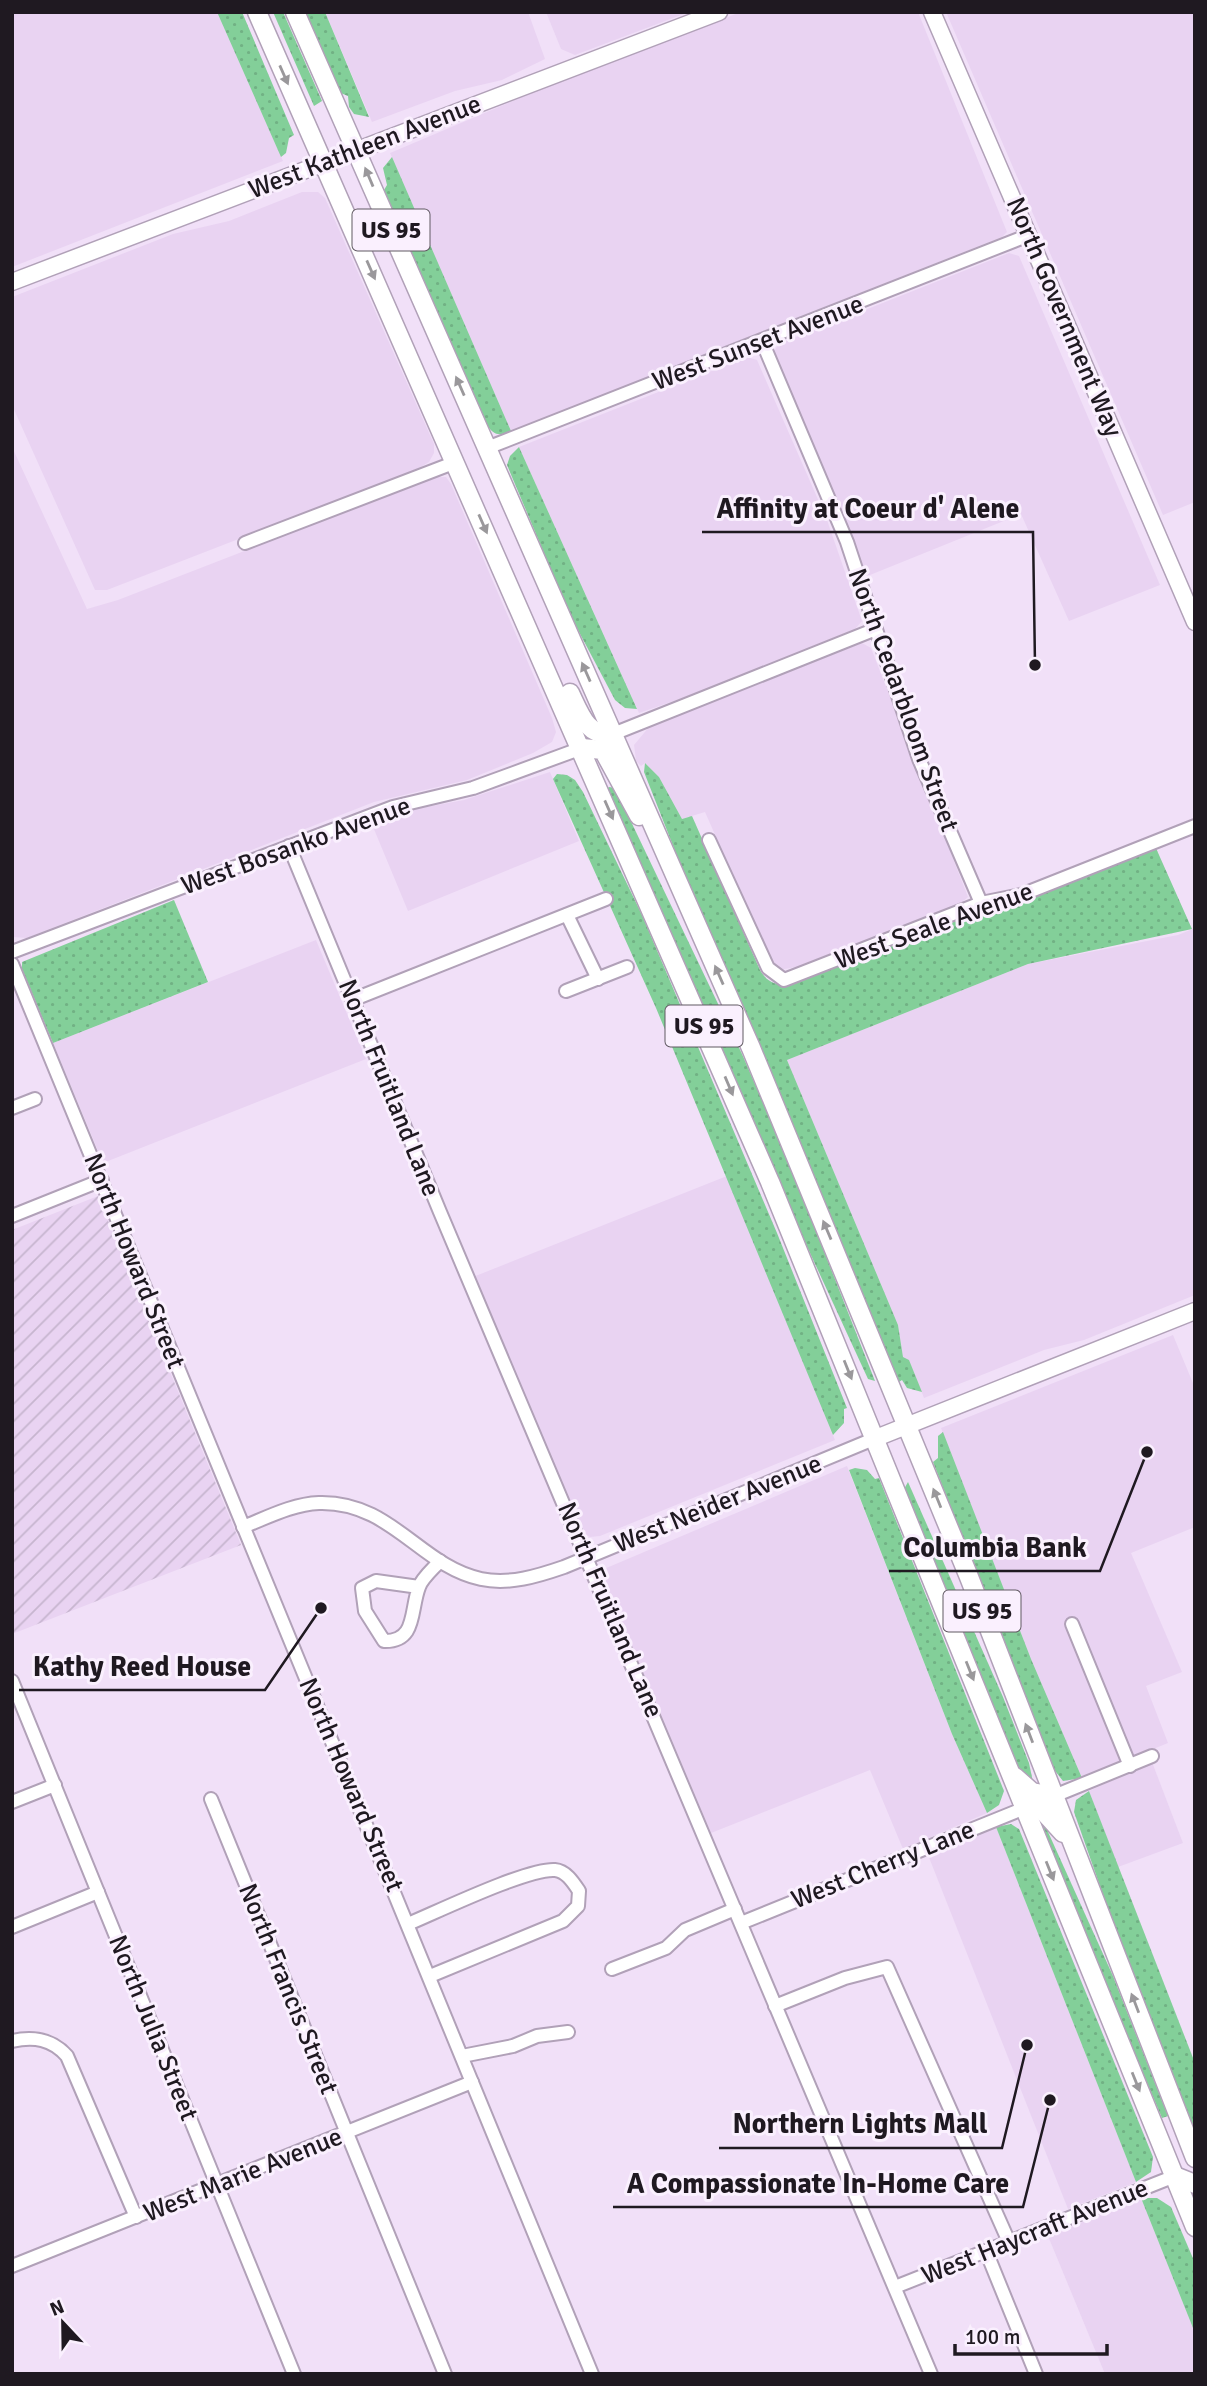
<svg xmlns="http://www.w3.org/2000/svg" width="1207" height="2386" font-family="Signika,sans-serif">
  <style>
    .built { fill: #e9d3f2 }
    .industrial { fill: url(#industrial-furrows) }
    .green { fill: url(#green-dots) }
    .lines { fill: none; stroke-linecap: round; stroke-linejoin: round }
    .minor-casing { stroke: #b1a1b8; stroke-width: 16 }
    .major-casing { stroke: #b1a1b8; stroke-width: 19 }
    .highway-casing { stroke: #b1a1b8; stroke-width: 21 }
    .minor { stroke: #fff; stroke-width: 12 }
    .major { stroke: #fff; stroke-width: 16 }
    .highway { stroke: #fff; stroke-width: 18 }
    .oneway { fill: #9a989b }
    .labels { text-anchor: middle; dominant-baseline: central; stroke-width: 6; stroke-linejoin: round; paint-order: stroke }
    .shield { fill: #faf0fe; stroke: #615a63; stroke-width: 2 }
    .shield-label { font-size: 24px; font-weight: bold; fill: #1f1921 }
    .street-label { font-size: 26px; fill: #1f1921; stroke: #faf0fe }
    .leader { fill: none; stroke: #1f1921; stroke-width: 2.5 }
    .callout-dot { fill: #1f1921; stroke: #faf0fe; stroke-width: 2.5 }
    .callout-label { font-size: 28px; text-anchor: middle; font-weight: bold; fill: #1f1921; stroke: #faf0fe; stroke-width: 6; stroke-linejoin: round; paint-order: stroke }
  </style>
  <defs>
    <pattern id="industrial-furrows" width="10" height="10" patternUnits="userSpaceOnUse" patternTransform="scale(1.75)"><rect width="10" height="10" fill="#e9d3f2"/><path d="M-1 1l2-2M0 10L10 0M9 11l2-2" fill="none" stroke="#c7b5cf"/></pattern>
    <pattern id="green-dots" width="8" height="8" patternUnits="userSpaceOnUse" patternTransform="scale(1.75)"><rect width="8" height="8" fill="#83cf99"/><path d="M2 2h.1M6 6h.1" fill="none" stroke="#71b184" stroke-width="1.8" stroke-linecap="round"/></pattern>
  </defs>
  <rect width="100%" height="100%" fill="#f1e0f8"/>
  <!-- built -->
  <g class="built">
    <path d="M12 12H217L283 161 12 267Z"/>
    <path d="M325 12H528L545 59 502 80 455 91 372 122Z"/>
    <path d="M546 12H689L575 55 561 49Z"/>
    <path d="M741 12H918L1007 232 1002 237 511 431 390 153 565 79Z"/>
    <path d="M946 12H1195V502L1163 515Z"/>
    <path d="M302 192H318L325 198 434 444V453L429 462 416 470 107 590H95L12 405V297L173 234 229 221Z"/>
    <path d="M1009 253 1019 256 1160 585 1069 621 1021 514 865 577 772 354 779 344Z"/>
    <path d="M747 357 757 360 827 520 862 621 855 629 697 693 639 713 519 447Z"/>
    <path d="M12 447 87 609 118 600 435 477H446L451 484 552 718 556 732 552 742 533 753 467 780 374 802 27 938 13 937Z"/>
    <path d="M862 643 871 648 968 897 960 904 796 967 779 970 772 964 705 812 682 819 659 777 645 763 641 766 636 761 634 745 649 727Z"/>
    <path d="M550 772 579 841 408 911 371 822 405 811 464 800Z"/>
    <path d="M1195 928V1295L1084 1340 1044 1350 924 1398 909 1361 903 1357 898 1325 787 1060 1028 964 1178 935Z"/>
    <path d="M316 940 366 1059 103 1163 53 1043Z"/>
    <path d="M727 1176 835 1440 600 1536 590 1537 585 1534 473 1277Z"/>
    <path d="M1173 1335 1195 1388V1527L1131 1553 1182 1672 1146 1686 1168 1743 1082 1778 1031 1659 941 1428Z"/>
    <path d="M847 1466 952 1734 987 1813 903 1849 870 1770 711 1833 604 1580V1569Z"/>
    <path d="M1152 1762 1183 1843 1118 1867 1089 1791Z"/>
    <path d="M996 1827 1136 2182 1068 2209 928 1855Z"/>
    <path d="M1141 2198 1195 2333V2374H1105L1048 2236Z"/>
  </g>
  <!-- industrial -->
  <path class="industrial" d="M98 1196 241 1545 12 1634V1230Z"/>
  <!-- green -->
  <g class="green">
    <path d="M217 12H242L294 135 289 138 286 153 281 157Z"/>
    <path d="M273 12H283L322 101 314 106Z"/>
    <path d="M303 12H325L369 117 354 114 349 107 348 96 338 92Z"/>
    <path d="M392 157 511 431C500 436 494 436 487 425L384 190 387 185 383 168Z"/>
    <path d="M519 447 637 709 625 708 615 700 570 615 507 465 510 456Z"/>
    <path d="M645 763 659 777 682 819 692 816 760 970C769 986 781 986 798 982L971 912 1027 899 1155 846 1192 929 1028 964 787 1060 898 1325 903 1357 909 1360 922 1392 907 1388 902 1380 899 1382 692 894 644 772Z"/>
    <path d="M557 774 567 775 575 780 583 792 642 915 777 1233 847 1408 844 1409V1423L833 1435 656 1008 553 779Z"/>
    <path d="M609 787 615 788 742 1054 789 1162 875 1381 868 1379 741 1103 606 790Z"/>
    <path d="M174 900 208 982 53 1043 22 969V962Z"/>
    <path d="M943 1432 1031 1659 1082 1778 1063 1781 1052 1767 933 1462 938 1458V1436Z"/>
    <path d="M855 1468 867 1470 875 1479 879 1478 1004 1791 999 1805 987 1813 952 1734 849 1470Z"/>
    <path d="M908 1482 1003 1697 1029 1763 1033 1782 1021 1772 997 1724 903 1491Z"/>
    <path d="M1089 1791 1195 2063V2131L1121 1946 1074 1812 1076 1800Z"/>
    <path d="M1044 1823 1113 1976 1168 2116 1162 2118 1042 1836Z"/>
    <path d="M1011 1824 1019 1829 1153 2157 1151 2172 1136 2182 996 1827Z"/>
    <path d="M1141 2198H1157L1171 2207 1195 2263V2333Z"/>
  </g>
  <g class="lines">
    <defs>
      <g id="minor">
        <path d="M762 341 847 542 919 759 981 903"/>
        <path d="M487 448 1029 235"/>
        <path d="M245 543 456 462"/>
        <path d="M613 734 876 629"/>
        <path d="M709 840 768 968 784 980 981 903 1021 895 1195 826"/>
        <path d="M289 846 440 1212 931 2374"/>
        <path d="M567 915 598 979"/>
        <path d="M12 952 393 807 473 788 582 748"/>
        <path d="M12 964 592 2374"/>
        <path d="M566 991 627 967"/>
        <path d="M352 1000 606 899"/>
        <path d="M12 1108 35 1099"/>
        <path d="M12 1216 102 1180"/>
        <path d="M243 1527C268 1517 293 1504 319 1503 391 1501 420 1566 481 1579 509 1585 538 1576 564 1567L876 1438"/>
        <path d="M419 1587 376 1581 362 1588 365 1611 384 1641C417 1642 410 1610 419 1587 422 1578 434 1568 440 1561"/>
        <path d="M1072 1624 1130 1766"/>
        <path d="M12 1681 294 2374"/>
        <path d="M1054 1796 1152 1756"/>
        <path d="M211 1799 445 2374"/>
        <path d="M12 1802 55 1785"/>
        <path d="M741 1923 1025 1808"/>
        <path d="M408 1924C439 1911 528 1868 555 1870 566 1871 573 1882 579 1891L578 1906 563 1921 430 1976"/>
        <path d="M12 1927 98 1892"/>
        <path d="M612 1969 666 1948 685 1930 735 1909"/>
        <path d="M775 2006 845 1978 887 1967 1009 2242"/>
        <path d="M12 2041C34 2036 52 2039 67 2056L136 2217"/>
        <path d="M462 2056 513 2046 537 2036 568 2032"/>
        <path d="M986 2251 1036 2374"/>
        <path d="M12 2266 472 2082"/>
        <path d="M895 2287 1175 2176"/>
      </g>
      <g id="major">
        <path d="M932 12 1195 622"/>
        <path d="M12 282 719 12"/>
        <path d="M876 1438 1195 1311"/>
      </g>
      <g id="highway">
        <path d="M257 12 770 1182 1195 2227"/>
        <path d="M295 12 751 1048 969 1577 1195 2158"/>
        <path d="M570 693C580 714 587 737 613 734"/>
        <path d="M582 748 603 750 639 816"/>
        <path d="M1015 1777 1032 1792 1054 1796"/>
        <path d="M1025 1808 1042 1810 1063 1833"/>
        <path d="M1175 2176 1195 2184"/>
      </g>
    </defs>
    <!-- minor casing -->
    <use href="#minor" class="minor-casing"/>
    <!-- major casing -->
    <use href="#major" class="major-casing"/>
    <!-- highway casing -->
    <use href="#highway" class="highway-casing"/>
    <!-- minor -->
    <use href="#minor" class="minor"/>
    <!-- major -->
    <use href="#major" class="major"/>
    <!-- highway -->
    <use href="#highway" class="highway"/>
  </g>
  <!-- one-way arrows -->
  <defs><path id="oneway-solid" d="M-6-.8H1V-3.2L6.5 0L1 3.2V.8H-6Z" transform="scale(1.75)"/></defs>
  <g class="oneway">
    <use href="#oneway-solid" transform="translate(284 75) rotate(66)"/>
    <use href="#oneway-solid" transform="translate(369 177) rotate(-113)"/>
    <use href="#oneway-solid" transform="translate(371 270) rotate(66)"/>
    <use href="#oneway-solid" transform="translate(460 386) rotate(-114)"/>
    <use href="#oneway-solid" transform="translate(483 524) rotate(66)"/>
    <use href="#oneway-solid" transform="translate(586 672) rotate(-114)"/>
    <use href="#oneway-solid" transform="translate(609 810) rotate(66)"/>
    <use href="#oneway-solid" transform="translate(719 975) rotate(-114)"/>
    <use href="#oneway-solid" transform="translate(729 1086) rotate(67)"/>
    <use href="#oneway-solid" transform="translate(827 1230) rotate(-113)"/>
    <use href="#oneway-solid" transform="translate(848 1370) rotate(68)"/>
    <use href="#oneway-solid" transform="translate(937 1498) rotate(-112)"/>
    <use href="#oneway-solid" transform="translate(970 1671) rotate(68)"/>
    <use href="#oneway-solid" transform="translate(1029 1733) rotate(-111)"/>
    <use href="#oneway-solid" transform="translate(1050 1871) rotate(68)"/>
    <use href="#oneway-solid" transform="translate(1135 2003) rotate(-111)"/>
    <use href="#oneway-solid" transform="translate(1136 2082) rotate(68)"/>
  </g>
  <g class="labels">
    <!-- shield labels -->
    <g class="shield">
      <rect x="352.5" y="209.5" width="77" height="41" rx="5"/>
      <rect x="665.5" y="1005.5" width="77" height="41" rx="5"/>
      <rect x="943.5" y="1590.5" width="77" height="41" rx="5"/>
    </g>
    <g class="shield-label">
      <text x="391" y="230">US 95</text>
      <text x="704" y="1026">US 95</text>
      <text x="982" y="1611">US 95</text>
    </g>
    <!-- street labels -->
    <g class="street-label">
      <text transform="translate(365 147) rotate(-21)">West Kathleen Avenue</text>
      <text transform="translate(1064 317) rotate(67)">North Government Way</text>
      <text transform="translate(758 343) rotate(-21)">West Sunset Avenue</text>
      <text transform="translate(903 700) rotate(70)">North Cedarbloom Street</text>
      <text transform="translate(296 846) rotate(-20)">West Bosanko Avenue</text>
      <text transform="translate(934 926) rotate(-20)">West Seale Avenue</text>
      <text transform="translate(389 1088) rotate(68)">North Fruitland Lane</text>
      <text transform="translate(134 1261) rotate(68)">North Howard Street</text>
      <text transform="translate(718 1504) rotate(-22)">West Neider Avenue</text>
      <text transform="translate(610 1610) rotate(67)">North Fruitland Lane</text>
      <text transform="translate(351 1785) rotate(67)">North Howard Street</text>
      <text transform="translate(883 1865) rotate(-22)">West Cherry Lane</text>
      <text transform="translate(288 1989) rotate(68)">North Francis Street</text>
      <text transform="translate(153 2028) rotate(68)">North Julia Street</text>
      <text transform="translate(243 2175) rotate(-22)">West Marie Avenue</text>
      <text transform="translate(1035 2232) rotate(-22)">West Haycraft Avenue</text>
    </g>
  </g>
  <!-- callouts -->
  <path class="leader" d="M1035 665L1033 532H702M1147 1452L1100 1571H889M321 1608L265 1690H19M1027 2045L1002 2148H719M1050 2100L1023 2207H613"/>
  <g class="callout-dot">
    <circle cx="1035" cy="665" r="7"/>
    <circle cx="1147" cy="1452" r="7"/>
    <circle cx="321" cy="1608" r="7"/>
    <circle cx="1027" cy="2045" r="7"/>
    <circle cx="1050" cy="2100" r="7"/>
  </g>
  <g class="callout-label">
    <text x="868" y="518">Affinity at Coeur d' Alene</text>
    <text x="995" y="1557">Columbia Bank</text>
    <text x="142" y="1676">Kathy Reed House</text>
    <text x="860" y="2133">Northern Lights Mall</text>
    <text x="818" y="2193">A Compassionate In-Home Care</text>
  </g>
  <!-- border -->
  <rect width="1207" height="2386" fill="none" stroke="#1f1921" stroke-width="28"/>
  <!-- north arrow -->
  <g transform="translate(63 2323) rotate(338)" stroke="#faf0fe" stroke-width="5" paint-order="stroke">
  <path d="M0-5L12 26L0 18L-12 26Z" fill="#1f1921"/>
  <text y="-10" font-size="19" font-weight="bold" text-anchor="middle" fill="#1f1921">N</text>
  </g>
  <!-- scale -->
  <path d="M955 2344v10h152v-10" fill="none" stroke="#1f1921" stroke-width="3.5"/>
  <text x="965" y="2344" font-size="21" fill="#1f1921" stroke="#faf0fe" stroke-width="5" paint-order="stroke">100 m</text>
</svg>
